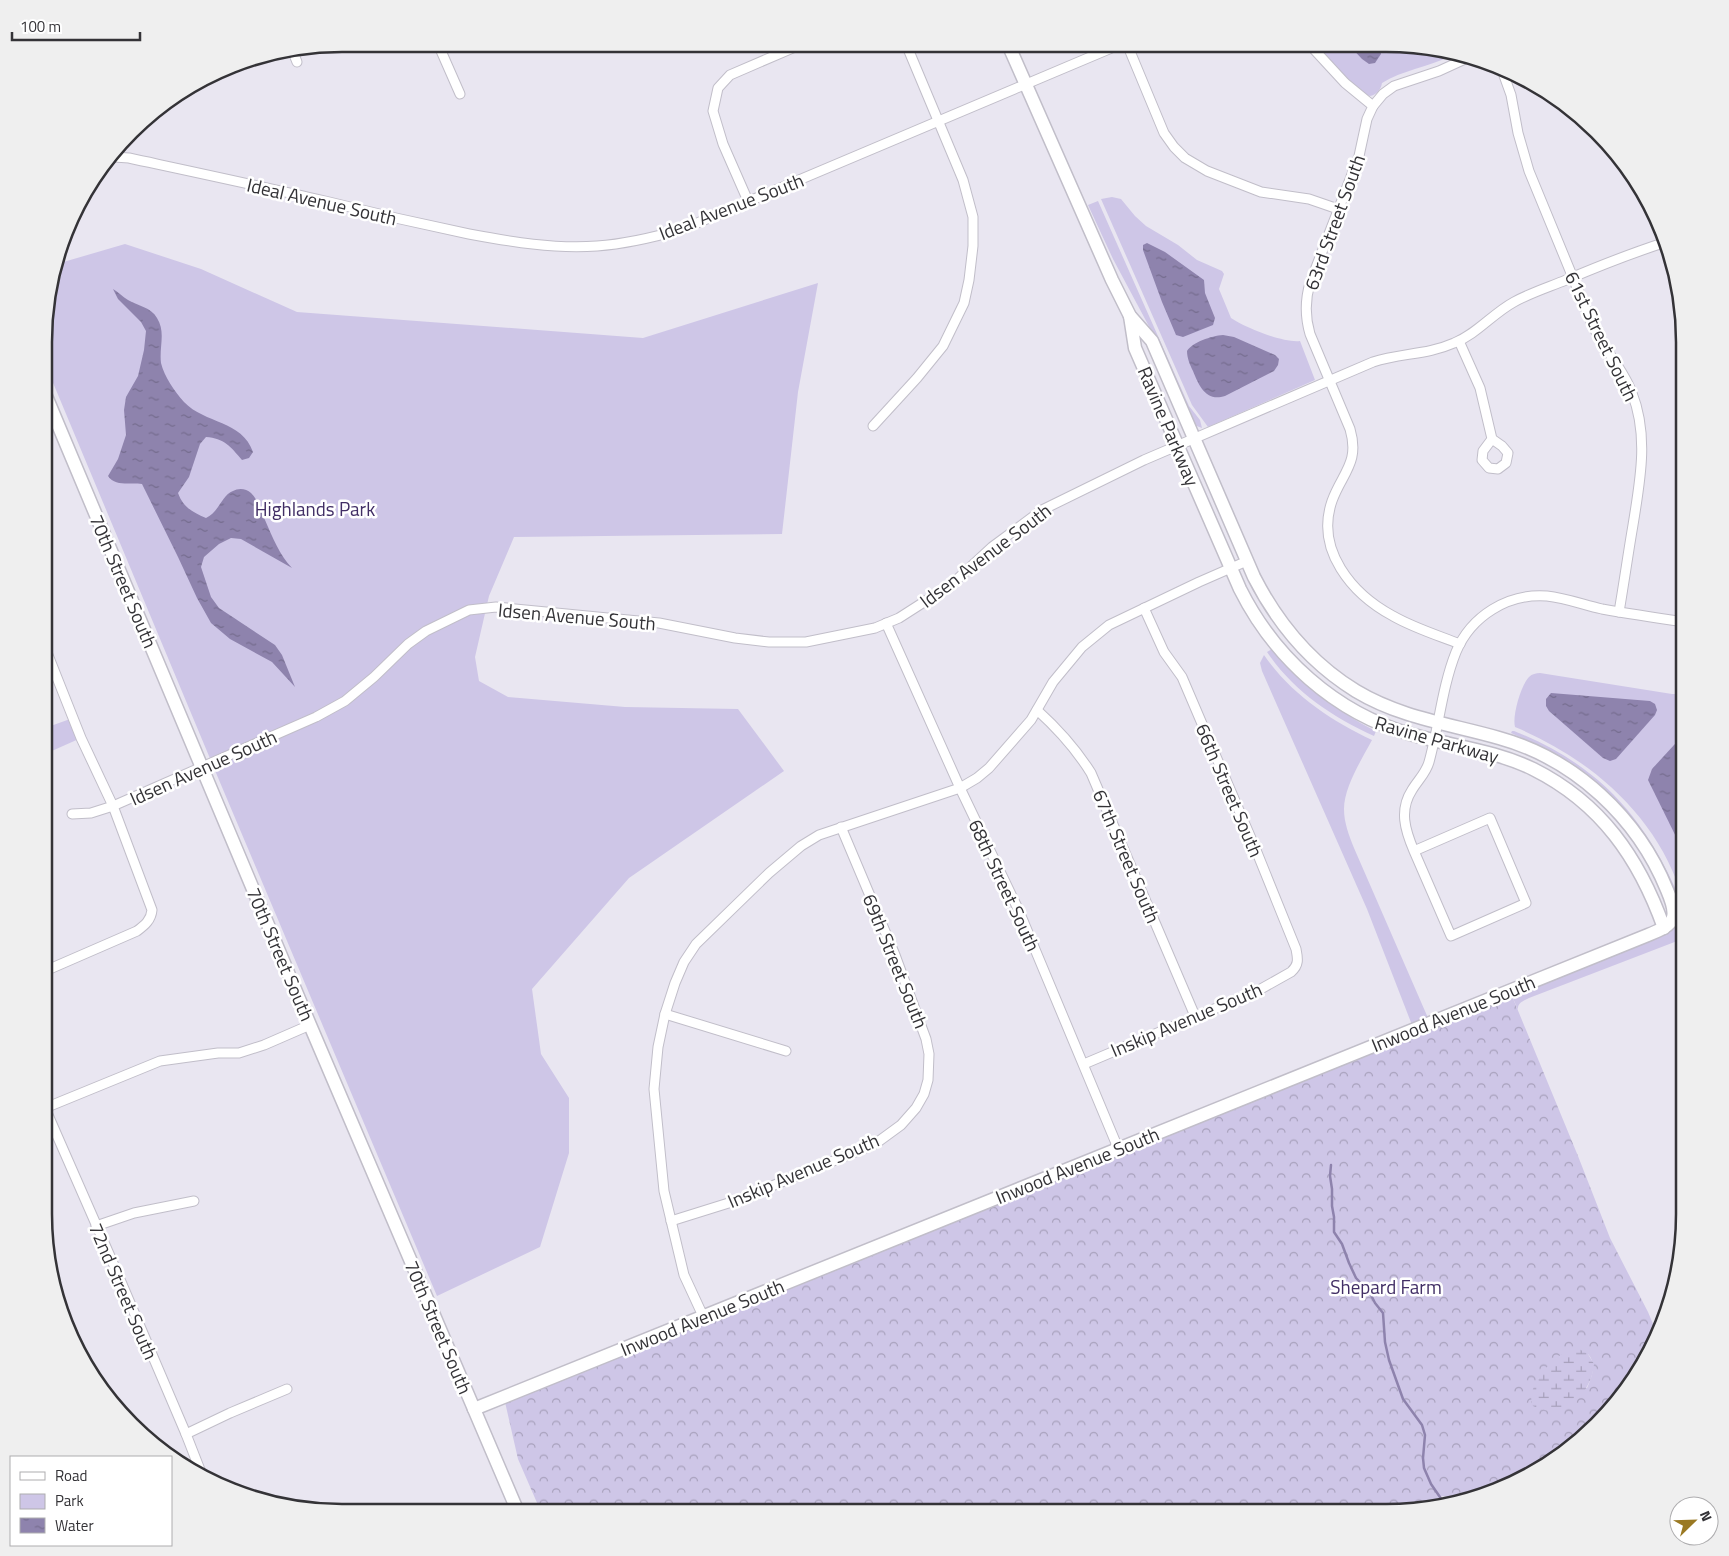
<svg xmlns="http://www.w3.org/2000/svg" width="1729" height="1556" font-family="'Titillium Web',sans-serif">
  <style>
    .green { fill: #cec6e7 }
    .forest { fill: url(#forest-crowns); fill-rule: evenodd }
    .wetland { fill: url(#wetland-marsh) }
    .water { fill: url(#water-ripples) }
    .lines { fill: none; stroke-linecap: round; stroke-linejoin: round }
    .stream { stroke: #8e83ad; stroke-width: 2.5 }
    .street-casing { stroke: #c1bec9; stroke-width: 11 }
    .secondary-casing { stroke: #c1bec9; stroke-width: 15 }
    .street { stroke: #fff; stroke-width: 9 }
    .secondary { stroke: #fff; stroke-width: 12 }
    .labels { text-anchor: middle; dominant-baseline: central; stroke-width: 5; stroke-linejoin: round; paint-order: stroke }
    .street-label { font-size: 19px; fill: #343337; stroke: #fff }
    .park-label { font-size: 19px; fill: #412e65; stroke: #fff }
    .rim { fill: none; stroke: #343337; stroke-width: 2.5 }
  </style>
  <defs>
    <pattern id="forest-crowns" width="20" height="18" patternUnits="userSpaceOnUse" patternTransform="scale(1.25)"><rect width="20" height="18" fill="#cec6e7"/><path d="M2 6a3 3 0 1 1 6 0M12 15a3 3 0 1 1 6 0" fill="none" stroke="#a8a1bc"/></pattern>
    <pattern id="wetland-marsh" width="20" height="14" patternUnits="userSpaceOnUse" patternTransform="scale(1.25)"><rect width="20" height="14" fill="#cec6e7"/><path d="M1 5h8M5 5V1M11 12h8M15 12V8" fill="none" stroke="#a8a1bc"/></pattern>
    <pattern id="water-ripples" width="26" height="14" patternUnits="userSpaceOnUse" patternTransform="scale(1.25)"><rect width="26" height="14" fill="#8e83ad"/><path d="M2 4q2-2 4 0t4 0M15 11q2-2 4 0t4 0" fill="none" stroke="#756c8e"/></pattern>
  </defs>
  <rect width="100%" height="100%" fill="#e9e6f1"/>
  <!-- green -->
  <g class="green">
    <path d="M1316 44H1406L1451 56C1428 67 1403 70 1382 83 1381 90 1376 95 1370 96 1355 91 1327 57 1316 44Z"/>
    <path d="M1112 197 1121 199 1135 216 1146 226 1178 245 1197 260 1222 271 1224 274 1219 289 1231 318C1246 328 1283 343 1300 341L1315 380 1208 427 1192 405 1101 199Z"/>
    <path d="M1098 201 1189 406 1200 420 1202 428 1194 425 1160 347 1113 259 1088 205Z"/>
    <path d="M125 244 201 269 297 312 643 338 818 283 798 392 782 534 514 537 489 596 475 657 479 681 508 697 625 707 738 709 784 771 629 878 532 989 541 1054 569 1098V1153L540 1247 437 1296 219 780 46 366V303L60 263Z"/>
    <path d="M1272 649C1304 680 1335 712 1376 731L1374 736C1332 717 1293 691 1267 652Z"/>
    <path d="M1264 655C1291 694 1330 720 1372 740 1362 759 1344 787 1344 809 1344 823 1349 835 1354 848L1428 1018 1412 1025 1367 909 1262 671 1260 663Z"/>
    <path d="M1540 673 1672 694H1680L1685 691V938L1529 998C1523 1001 1517 1003 1518 1010L1512 996 1665 934C1674 929 1680 925 1680 913L1660 863 1567 763 1538 745 1511 733 1512 731H1514C1595 763 1642 813 1677 892L1680 890C1654 813 1589 758 1515 727 1512 716 1521 685 1529 677 1532 674 1536 673 1540 673Z"/>
    <path d="M73 718 81 738 45 754V728Z"/>
  </g>
  <!-- forest -->
  <path class="forest" d="M1512 996 1578 1156 1610 1238 1648 1312 1658 1336 1635 1380 1584 1438 1501 1489 1451 1501 1447 1497 1442 1496 1436 1499 1432 1505 1406 1512H541L518 1459 505 1402ZM1588 1354C1597 1364 1592 1376 1587 1388L1538 1379 1557 1358Z"/>
  <!-- wetland -->
  <path class="wetland" d="M1577 1348 1588 1354 1594 1364C1592 1393 1563 1422 1533 1406 1523 1387 1558 1349 1577 1348Z"/>
  <!-- water -->
  <g class="water">
    <path d="M1348 44H1380L1381 54 1375 63 1369 64 1362 59Z"/>
    <path d="M1147 243 1165 252 1204 280 1205 293 1215 318 1213 325 1183 337 1176 335 1162 302 1143 250V245Z"/>
    <path d="M113 289C118 292 123 297 128 300 138 306 151 307 157 318 166 332 159 347 161 363 164 376 175 392 184 402 205 424 242 420 253 452L249 458 242 460C231 447 224 438 206 437L200 444 189 477 178 493C183 507 192 512 206 518 219 512 222 495 233 491 238 488 246 488 251 493 258 500 261 511 265 520 273 538 279 554 292 568L241 539 231 538 219 544 204 557 201 567 211 597 219 608 275 645 282 655 295 687 272 662 230 639 211 623 197 598 178 557 142 484C130 482 115 487 108 476L118 459 126 435 124 410 126 397 138 376 144 350 146 331 141 322 118 299Z"/>
    <path d="M1223 335 1234 337 1275 355 1279 359 1278 365 1274 371 1225 396C1206 402 1199 386 1193 371 1190 365 1187 358 1187 351 1193 342 1211 336 1223 335Z"/>
    <path d="M1551 693 1650 701 1655 704 1657 710 1655 715 1616 759 1610 761 1603 758 1549 711 1546 706V699Z"/>
    <path d="M1685 733V855L1648 780 1652 769Z"/>
  </g>
  <g class="lines">
    <!-- stream -->
    <path class="stream" d="M1331 1165 1330 1176 1332 1189V1206L1334 1217V1232L1342 1244 1349 1263 1356 1278 1370 1293 1375 1303 1383 1313 1385 1342 1389 1360 1403 1399 1422 1425 1425 1435 1423 1458 1424 1468 1431 1484 1444 1503"/>
    <defs>
      <g id="street">
        <path d="M438 44 460 94"/>
        <path d="M1127 44 1164 133 1174 147 1185 158 1207 171 1261 192 1309 199 1338 209"/>
        <path d="M1309 44 1345 83 1373 106 1367 119 1359 156 1310 283C1305 300 1305 317 1310 334L1350 429C1360 463 1342 473 1332 501 1315 550 1352 594 1393 616 1414 628 1437 635 1460 644"/>
        <path d="M293 52 297 62"/>
        <path d="M1502 70 1511 95 1518 133 1529 171 1592 324C1603 349 1623 368 1632 393 1649 436 1640 481 1633 525 1628 554 1624 583 1619 612"/>
        <path d="M1373 106 1383 94 1394 86 1439 71 1463 60"/>
        <path d="M114 157 129 158C194 172 260 186 325 201 373 213 421 224 469 234 512 242 554 249 597 246 626 244 655 237 683 229L1121 44"/>
        <path d="M748 201 723 144 713 111 718 88 730 75 802 44"/>
        <path d="M1459 341 1480 388 1492 439 1483 451 1482 460 1489 468 1498 469 1506 463 1508 453 1502 446 1492 439"/>
        <path d="M873 426 917 378 943 346 964 303 969 280 973 246V217L963 180 906 44"/>
        <path d="M886 623 960 788 1019 911 1118 1148"/>
        <path d="M1037 710C1058 729 1076 749 1091 773L1195 1016"/>
        <path d="M72 814 91 813 113 806 316 717 345 701 374 677 408 644 426 631 469 610 496 607 659 623 735 638 769 642H806L875 628 899 618 952 584 992 547 1042 510 1144 460 1373 362C1400 353 1427 355 1454 343 1477 334 1492 314 1514 302 1530 293 1549 287 1566 280 1599 266 1632 253 1666 242"/>
        <path d="M1414 851 1490 818 1526 903 1451 936 1414 851C1405 830 1399 810 1412 790 1418 780 1426 773 1429 762 1439 726 1442 687 1456 652 1471 616 1508 593 1547 596 1566 598 1584 605 1602 609 1630 614 1657 618 1685 622"/>
        <path d="M45 971 137 931C145 925 151 920 152 910L113 806 81 738 46 650"/>
        <path d="M665 1014 786 1051"/>
        <path d="M1084 1064 1259 990 1291 972C1299 965 1298 959 1296 949L1256 850 1182 677 1164 652 1144 608"/>
        <path d="M45 1108 113 1263 186 1434 202 1475"/>
        <path d="M45 1108 160 1061 218 1053H239L264 1045 310 1025"/>
        <path d="M671 1221 735 1201 875 1144 901 1125 916 1108 924 1094 928 1080 929 1054 926 1039 895 955 841 827"/>
        <path d="M96 1226 134 1213 194 1201"/>
        <path d="M703 1316 684 1275 664 1191 654 1089 658 1047 665 1014 675 983 684 962 696 944 769 873 801 846 819 835 960 788 977 778 989 768 1031 720 1053 682 1082 647 1109 625 1199 582 1247 561"/>
        <path d="M186 1434 230 1413 287 1389"/>
      </g>
      <g id="secondary">
        <path d="M1130 316 1135 348 1240 589C1274 657 1335 713 1410 734 1450 746 1494 750 1533 769 1601 803 1639 858 1664 928"/>
        <path d="M46 396 310 1025 518 1512"/>
        <path d="M474 1409 1648 935C1676 924 1679 918 1667 890 1638 818 1575 759 1499 738 1450 724 1401 718 1356 691 1312 664 1278 624 1254 577L1152 341 1130 316 1112 280 1008 44"/>
      </g>
    </defs>
    <!-- street casing -->
    <use href="#street" class="street-casing"/>
    <!-- secondary casing -->
    <use href="#secondary" class="secondary-casing"/>
    <!-- street -->
    <use href="#street" class="street"/>
    <!-- secondary -->
    <use href="#secondary" class="secondary"/>
  </g>
  <g class="labels">
    <!-- street labels -->
    <g class="street-label">
      <text transform="translate(322 201) rotate(13)">Ideal Avenue South</text>
      <text transform="translate(731 206) rotate(-21)">Ideal Avenue South</text>
      <text transform="translate(1334 222) rotate(-70)">63rd Street South</text>
      <text transform="translate(1602 336) rotate(64)">61st Street South</text>
      <text transform="translate(1169 426) rotate(67)">Ravine Parkway</text>
      <text transform="translate(985 555) rotate(-37)">Idsen Avenue South</text>
      <text transform="translate(124 581) rotate(67)">70th Street South</text>
      <text transform="translate(577 616) rotate(5)">Idsen Avenue South</text>
      <text transform="translate(1437 739) rotate(16)">Ravine Parkway</text>
      <text transform="translate(203 767) rotate(-24)">Idsen Avenue South</text>
      <text transform="translate(1230 790) rotate(67)">66th Street South</text>
      <text transform="translate(1127 856) rotate(67)">67th Street South</text>
      <text transform="translate(1005 885) rotate(65)">68th Street South</text>
      <text transform="translate(281 954) rotate(67)">70th Street South</text>
      <text transform="translate(896 961) rotate(68)">69th Street South</text>
      <text transform="translate(1453 1013) rotate(-22)">Inwood Avenue South</text>
      <text transform="translate(1186 1019) rotate(-23)">Inskip Avenue South</text>
      <text transform="translate(1077 1165) rotate(-22)">Inwood Avenue South</text>
      <text transform="translate(803 1170) rotate(-23)">Inskip Avenue South</text>
      <text transform="translate(124 1291) rotate(67)">72nd Street South</text>
      <text transform="translate(702 1317) rotate(-22)">Inwood Avenue South</text>
      <text transform="translate(439 1327) rotate(67)">70th Street South</text>
    </g>
    <!-- park labels -->
    <g class="park-label">
      <text x="315" y="508">Highlands Park</text>
      <text x="1386" y="1286">Shepard Farm</text>
    </g>
  </g>
  <!-- crop -->
  <path d="M0 0H1729V1556H0ZM342 52H1386A290 290 0 0 1 1676 342V1214A290 290 0 0 1 1386 1504H342A290 290 0 0 1 52 1214V342A290 290 0 0 1 342 52Z" fill="#efefef" fill-rule="evenodd"/>
  <path class="rim" d="M342 52H1386A290 290 0 0 1 1676 342V1214A290 290 0 0 1 1386 1504H342A290 290 0 0 1 52 1214V342A290 290 0 0 1 342 52Z"/>
  <!-- legend -->
  <rect x="10" y="1456" width="162" height="90" fill="#ffffff" stroke="#aeadaf"/>
  <rect x="20" y="1472" width="25" height="8" fill="#ffffff" stroke="#aeadaf"/>
  <text x="55" y="1481" font-size="15" fill="#343337">Road</text>
  <rect x="20" y="1494" width="25" height="15" fill="#cec6e7" stroke="#aeadaf"/>
  <text x="55" y="1506" font-size="15" fill="#343337">Park</text>
  <rect x="20" y="1518" width="25" height="15" fill="url(#water-ripples)" stroke="#aeadaf"/>
  <text x="55" y="1531" font-size="15" fill="#343337">Water</text>
  <!-- north arrow -->
  <g transform="translate(1694 1521) rotate(67)"><circle r="24" fill="#ffffff" stroke="#aeadaf"/>
  <path d="M0-4L9 19L0 12L-9 19Z" fill="#9a7923"/>
  <text y="-8" font-size="14" font-weight="bold" text-anchor="middle" fill="#343337">N</text>
  </g>
  <!-- scale -->
  <path d="M12 32v8h128v-8" fill="none" stroke="#343337" stroke-width="2.5"/>
  <text x="20" y="32" font-size="15" fill="#343337" stroke="#ffffff" stroke-width="4" paint-order="stroke">100 m</text>
</svg>
